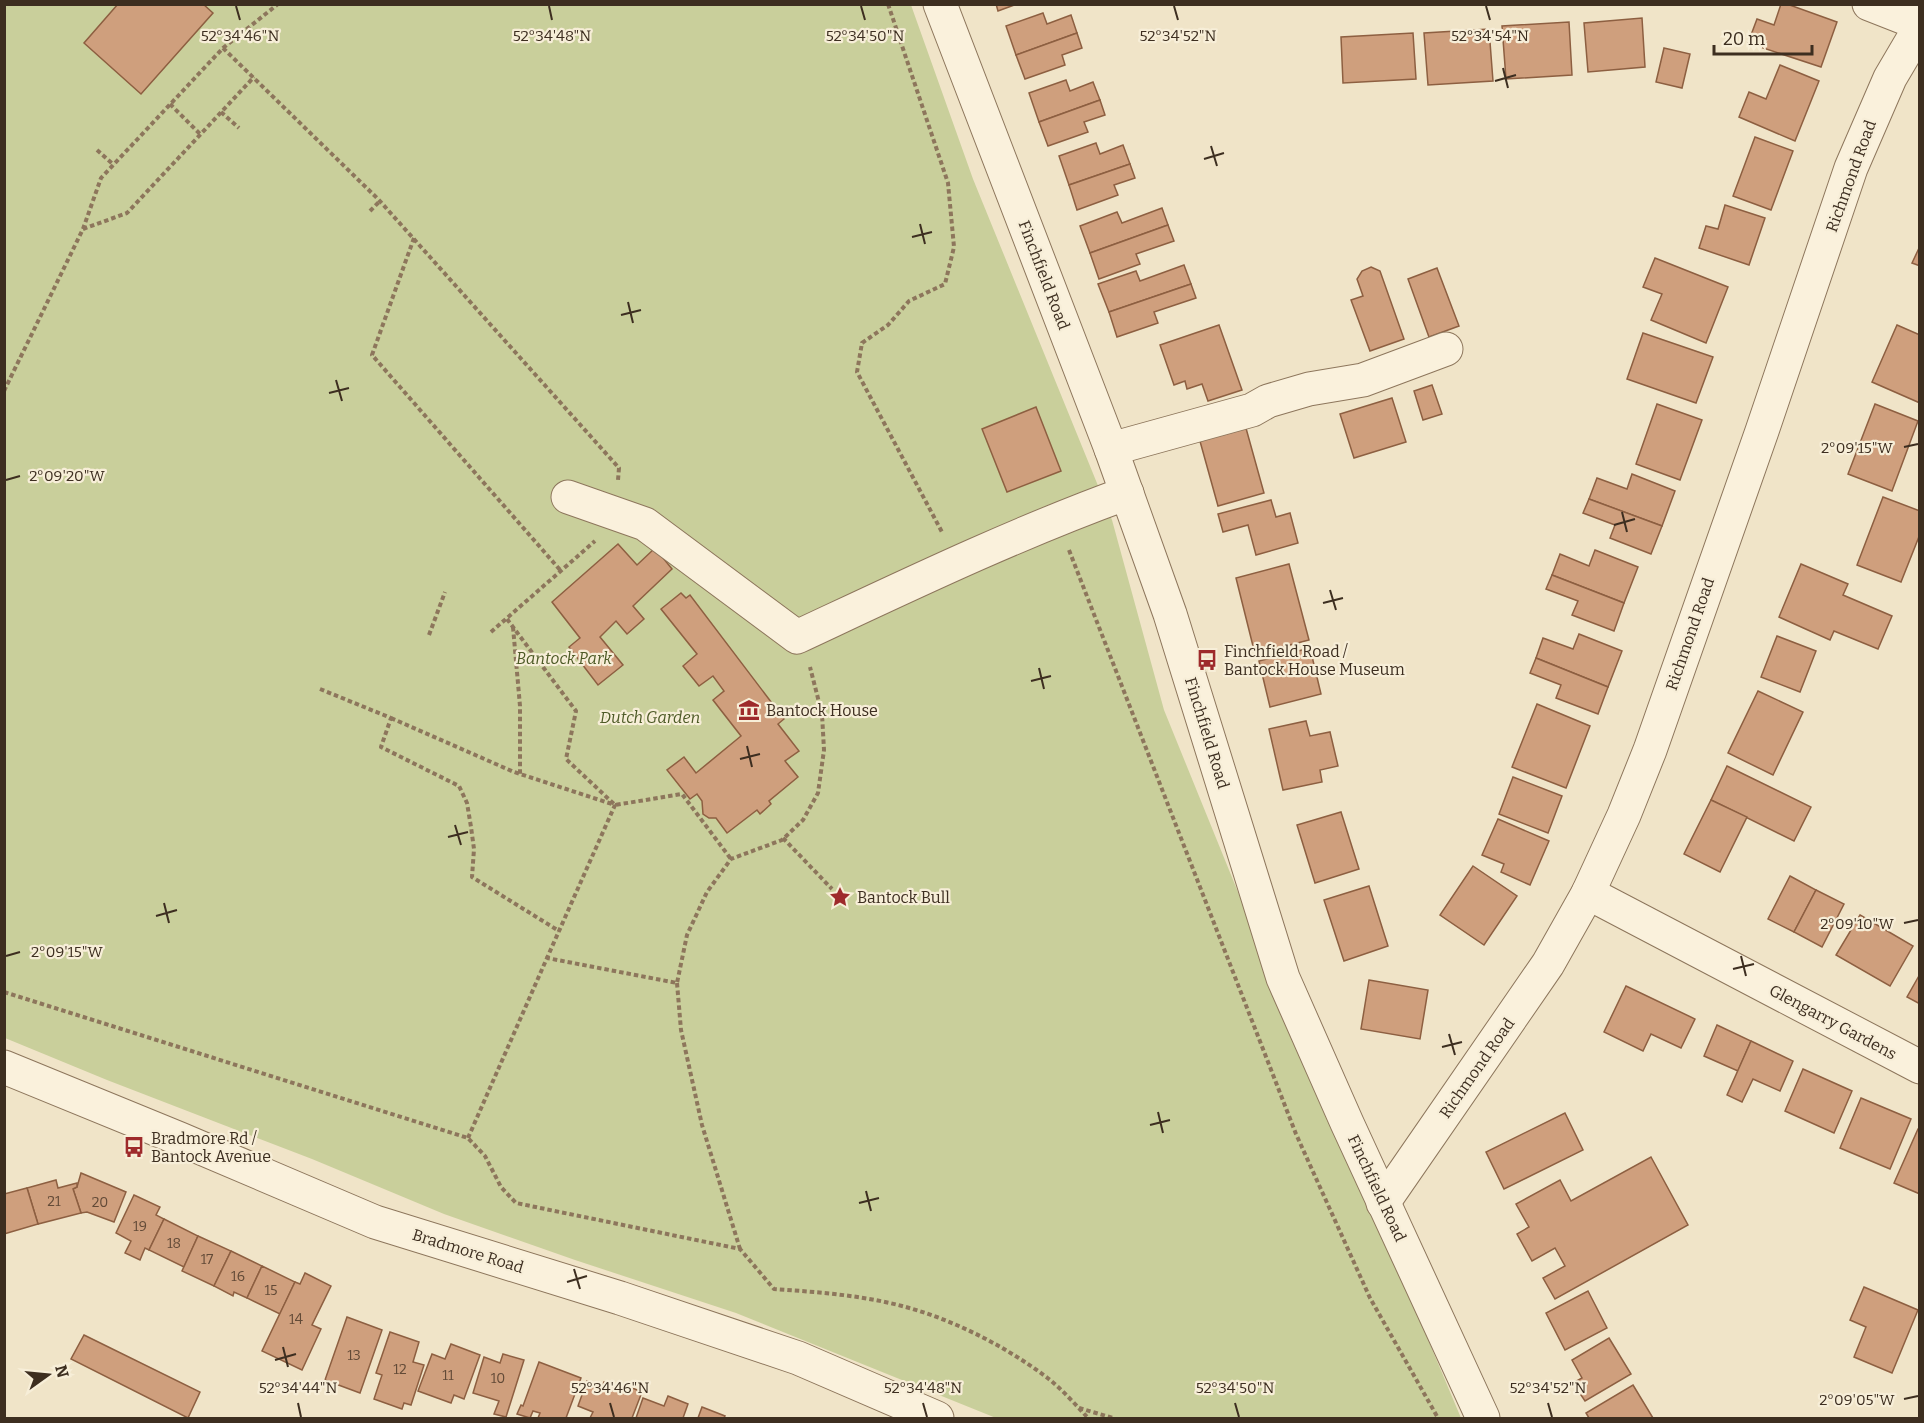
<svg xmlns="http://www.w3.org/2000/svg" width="1924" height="1423" font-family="Bitter,serif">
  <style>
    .green { fill: #c9cf9b }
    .building { fill: #cf9f7d; stroke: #8d5f41; stroke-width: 1.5 }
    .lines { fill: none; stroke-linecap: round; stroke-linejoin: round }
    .minor-casing { stroke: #8d765c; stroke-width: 35 }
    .path { stroke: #8d765c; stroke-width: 4; stroke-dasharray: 4.5 3; stroke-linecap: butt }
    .minor { stroke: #faf1dc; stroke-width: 33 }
    .ticks { fill: none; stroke: #3d2e20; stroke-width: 2 }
    .labels { text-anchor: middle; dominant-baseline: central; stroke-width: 4.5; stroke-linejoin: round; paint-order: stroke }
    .number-label { font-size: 14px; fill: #624a37 }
    .street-label { font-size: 16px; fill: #3d2e20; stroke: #f7eed8 }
    .poi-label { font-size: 16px; fill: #3d2e20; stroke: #f7eed8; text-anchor: start }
    .park-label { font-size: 16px; font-style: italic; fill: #4d5a26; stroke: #f7eed8 }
    .ticks-label { font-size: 15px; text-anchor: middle; fill: #3d2e20; stroke: #f7eed8; stroke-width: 4.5; stroke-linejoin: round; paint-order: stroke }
  </style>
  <rect width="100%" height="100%" fill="#f0e4c8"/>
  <!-- green -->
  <path class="green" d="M4 5H911L973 179 1112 520 1164 710 1266 961 1324 1092 1461 1418H996L736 1313 575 1260 444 1214 312 1159 107 1080 5 1038Z"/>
  <!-- building -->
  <g class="building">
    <path d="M118 4H203L213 13 141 94 84 43Z"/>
    <path d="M996 4H1017L998 11Z"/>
    <path d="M1781 4H1787L1837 22 1821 67 1748 43 1757 19 1774 25Z"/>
    <path d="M1043 13 1047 24 1071 15 1077 33 1016 55 1006 26Z"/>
    <path d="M1642 18 1645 67 1588 72 1584 23Z"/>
    <path d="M1569 22 1572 75 1506 79 1502 26Z"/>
    <path d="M1489 29 1493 81 1428 85 1424 33Z"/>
    <path d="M1077 33 1082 48 1062 55 1065 65 1025 79 1016 55Z"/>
    <path d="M1413 33 1416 79 1343 83 1341 37Z"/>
    <path d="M1664 48 1690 54 1682 88 1656 82Z"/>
    <path d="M1780 65 1819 81 1795 141 1739 117 1749 92 1766 99Z"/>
    <path d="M1066 80 1070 91 1093 82 1100 100 1039 122 1029 93Z"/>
    <path d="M1100 100 1105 115 1084 122 1088 132 1048 146 1039 122Z"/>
    <path d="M1755 137 1793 151 1771 210 1733 196Z"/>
    <path d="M1096 143 1100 154 1123 145 1130 164 1069 185 1059 156Z"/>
    <path d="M1130 164 1135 178 1114 185 1118 195 1077 210 1069 185Z"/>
    <path d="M1725 205 1765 218 1749 265 1699 248 1706 226 1718 229Z"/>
    <path d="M1162 208 1168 225 1090 253 1080 226 1117 212 1122 223Z"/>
    <path d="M1168 225 1174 241 1136 254 1140 264 1099 279 1090 253Z"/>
    <path d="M1920 246V266L1912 263Z"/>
    <path d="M1655 258 1728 287 1706 343 1651 320 1662 294 1643 287Z"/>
    <path d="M1184 265 1191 284 1109 312 1098 284 1136 271 1140 281Z"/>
    <path d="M1371 267 1380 271 1404 339 1370 351 1351 300 1363 296 1357 279 1362 271Z"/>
    <path d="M1437 268 1459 326 1429 337 1408 279Z"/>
    <path d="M1191 284 1196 298 1154 312 1158 323 1117 337 1109 312Z"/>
    <path d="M1219 325 1242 390 1208 401 1202 384 1187 389 1185 381 1174 385 1160 345Z"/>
    <path d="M1897 325 1920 335V403L1872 382Z"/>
    <path d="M1643 333 1713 357 1696 403 1627 379Z"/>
    <path d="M1432 385 1442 414 1423 420 1414 391Z"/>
    <path d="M1392 398 1406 442 1354 458 1340 414Z"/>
    <path d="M1657 404 1702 420 1680 480 1636 464Z"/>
    <path d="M1875 404 1918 421 1892 491 1848 474Z"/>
    <path d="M1036 407 1061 471 1007 492 982 429Z"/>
    <path d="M1244 421 1264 493 1218 506 1198 434Z"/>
    <path d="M1632 474 1675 491 1662 526 1589 499 1597 478 1627 489Z"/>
    <path d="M1883 497 1920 511V534L1901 582 1857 565Z"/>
    <path d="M1589 499 1662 526 1651 554 1610 538 1615 525 1583 513Z"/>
    <path d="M1271 500 1276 517 1290 513 1298 543 1256 555 1248 525 1223 532 1218 514Z"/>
    <path d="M618 544 637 565 655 548 672 569 633 606 644 619 627 634 616 621 600 637 623 665 598 685 569 647 580 638 552 602Z"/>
    <path d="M1595 550 1638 567 1624 603 1552 575 1560 554 1589 566Z"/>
    <path d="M1289 564 1309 640 1255 654 1236 578Z"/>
    <path d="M1801 564 1848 584 1843 595 1892 616 1878 649 1834 631 1830 640 1779 617Z"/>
    <path d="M1552 575 1624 603 1614 631 1572 615 1578 601 1546 589Z"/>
    <path d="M681 593 686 598 690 595 784 719 778 724 799 751 785 761 798 777 769 801 771 804 760 814 757 810 727 833 716 818H709L703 814 702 801 697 794 690 799 667 770 684 757 696 773 741 736 713 700 724 691 713 676 699 686 683 666 697 654 661 609Z"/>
    <path d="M1579 634 1622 651 1608 687 1536 658 1543 638 1573 649Z"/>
    <path d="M1777 636 1816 651 1800 692 1761 677Z"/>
    <path d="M1310 648 1321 694 1270 707 1259 661Z"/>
    <path d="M1536 658 1608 687 1598 714 1556 698 1561 685 1530 673Z"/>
    <path d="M1758 691 1803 712 1773 775 1728 753Z"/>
    <path d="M1537 704 1590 726 1566 788 1512 767Z"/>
    <path d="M1306 721 1310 736 1330 732 1338 766 1320 770 1322 782 1283 790 1269 729Z"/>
    <path d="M1727 766 1811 807 1794 841 1711 800Z"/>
    <path d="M1513 777 1562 796 1548 833 1499 814Z"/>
    <path d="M1711 800 1747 817 1720 872 1684 854Z"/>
    <path d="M1341 812 1359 869 1315 883 1297 825Z"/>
    <path d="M1498 819 1549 841 1530 885 1501 872 1504 864 1482 855Z"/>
    <path d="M1473 866 1517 896 1484 945 1440 915Z"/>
    <path d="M1790 876 1816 890 1794 932 1768 919Z"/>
    <path d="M1369 886 1388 946 1344 961 1324 900Z"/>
    <path d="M1816 890 1844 904 1822 947 1794 932Z"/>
    <path d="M1860 915 1913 946 1890 986 1836 955Z"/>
    <path d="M1920 974V1004L1907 997Z"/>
    <path d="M1369 980 1428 990 1420 1039 1361 1029Z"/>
    <path d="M1626 986 1695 1019 1681 1048 1651 1034 1643 1051 1604 1032Z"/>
    <path d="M1717 1025 1751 1041 1738 1071 1704 1056Z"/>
    <path d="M1751 1041 1793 1061 1780 1091 1753 1079 1742 1102 1727 1095Z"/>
    <path d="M1803 1069 1852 1091 1834 1133 1785 1111Z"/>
    <path d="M1861 1098 1911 1119 1890 1169 1840 1148Z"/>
    <path d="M1565 1113 1583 1150 1504 1189 1486 1152Z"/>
    <path d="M1918 1129H1920V1194L1894 1183Z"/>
    <path d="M1651 1157 1688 1225 1555 1299 1543 1278 1565 1266 1555 1248 1532 1261 1517 1234 1529 1227 1516 1204 1560 1180 1571 1201Z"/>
    <path d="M81 1173 126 1192 114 1222 87 1212 81 1213 73 1189 77 1187Z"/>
    <path d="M56 1180 58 1188 77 1183V1187L73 1189 81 1213 38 1224 27 1188Z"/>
    <path d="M27 1188 38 1224 4 1234V1194Z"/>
    <path d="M134 1195 160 1207 156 1215 164 1219 149 1250 145 1248 140 1260 125 1253 131 1241 116 1233Z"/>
    <path d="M164 1219 198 1236 184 1267 149 1250Z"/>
    <path d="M198 1236 231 1251 214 1286 182 1271Z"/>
    <path d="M231 1251 262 1266 247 1298 234 1292 233 1296 214 1286Z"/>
    <path d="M262 1266 295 1282 280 1314 247 1298Z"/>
    <path d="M305 1273 331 1286 312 1325 321 1329 302 1370 262 1351 295 1282 300 1284Z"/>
    <path d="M1864 1287 1918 1310 1892 1373 1854 1357 1866 1327 1850 1320Z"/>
    <path d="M1588 1291 1607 1328 1565 1350 1546 1313Z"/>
    <path d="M347 1317 382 1330 360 1393 325 1380Z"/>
    <path d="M390 1332 419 1342 413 1362 424 1365 411 1405 404 1403 402 1409 374 1399 382 1375 376 1373Z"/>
    <path d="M84 1335 200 1392 188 1418 71 1359Z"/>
    <path d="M1609 1338 1631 1374 1585 1401 1573 1383 1582 1378 1572 1360Z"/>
    <path d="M451 1344 480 1355 464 1399 454 1395 451 1403 418 1391 432 1354 445 1359Z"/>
    <path d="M503 1354 524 1360 506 1417 494 1414 499 1401 473 1393 484 1357 500 1363Z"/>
    <path d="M539 1362 581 1378 566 1418H538L540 1413 533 1411 530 1418 517 1414 521 1405 523 1406Z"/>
    <path d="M587 1381 602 1387 604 1382 624 1390 625 1385 642 1392 632 1418H590L593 1412 578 1406Z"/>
    <path d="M1633 1385 1653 1418H1589L1586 1413Z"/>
    <path d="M668 1396 688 1404 683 1418H636L643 1398 664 1406Z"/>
    <path d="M702 1407 725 1416 724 1418H698Z"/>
  </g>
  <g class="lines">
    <defs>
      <g id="minor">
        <path d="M940 4 1111 449 1170 614 1283 978 1347 1123 1483 1418"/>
        <path d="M1869 4 1920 24"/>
        <path d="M1111 449 1252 410 1268 401 1309 389 1363 380 1446 349"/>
        <path d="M568 497 645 524 797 637C906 586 1014 534 1127 493"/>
        <path d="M1588 893 1920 1067"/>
        <path d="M4 1067 180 1139 375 1222 620 1298 798 1358 937 1418"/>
        <path d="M1383 1203 1548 964 1588 893 1624 815 1650 750 1762 431 1851 168 1890 78 1920 27"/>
      </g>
    </defs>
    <!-- minor casing -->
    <use href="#minor" class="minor-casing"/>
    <!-- path -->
    <g class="path">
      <path d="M888 4 948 183 954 247 945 284 909 301 888 325 862 343 857 372 943 534"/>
      <path d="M223 48 378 199 619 468 618 480"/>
      <path d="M170 104 200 134"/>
      <path d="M221 112 239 128"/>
      <path d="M97 150 114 165"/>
      <path d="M370 211 380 201"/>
      <path d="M83 229 127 213 254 77"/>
      <path d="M414 238 372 355 561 571"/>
      <path d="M4 391 83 229 101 178 223 48 278 4"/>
      <path d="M1069 550 1296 1134 1370 1298 1438 1418"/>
      <path d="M507 619 576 711 566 759 615 805 682 794 731 859"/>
      <path d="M513 627 520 706V774"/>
      <path d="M491 632 595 541"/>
      <path d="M429 635 445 592"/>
      <path d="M320 689 391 718 381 747 459 786 467 803 471 827 474 849 472 877 559 931"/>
      <path d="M391 718 514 772 615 805 547 958"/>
      <path d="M783 838 832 889"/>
      <path d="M677 983 681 1030 702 1125 740 1249"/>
      <path d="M4 992 468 1138 485 1156 501 1187 516 1203 740 1249 774 1289C817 1292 860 1295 902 1306 952 1319 1003 1345 1045 1376 1061 1388 1075 1404 1088 1418"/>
      <path d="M468 1138 547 958 677 983 687 935 707 892 731 859 782 840 803 820 818 793 824 750 822 714 810 667"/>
      <path d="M1079 1408 1113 1418"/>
    </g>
    <!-- minor -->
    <use href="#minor" class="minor"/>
  </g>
  <!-- ticks -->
  <path class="ticks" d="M236 6 240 20M549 6 552 20M861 6 865 20M1174 6 1178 20M1486 6 1490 20M1503 68 1508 88M1495 81 1516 75M1211 146 1217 166M1204 159 1224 153M920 224 925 244M912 237 932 232M628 302 633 323M621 315 641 310M336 380 342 401M329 393 349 388M1904 447 1918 444M6 480 20 476M1622 512 1627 532M1614 525 1635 519M1330 590 1336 610M1323 603 1343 598M1039 668 1044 689M1031 681 1051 676M747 746 752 767M740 759 760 754M455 825 461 845M448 837 468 832M164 903 169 923M156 916 177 910M1904 923 1918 920M6 956 20 952M1741 956 1746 976M1733 969 1754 964M1449 1034 1455 1055M1442 1047 1462 1042M1158 1112 1163 1133M1150 1125 1170 1120M866 1191 871 1211M859 1203 879 1198M574 1269 580 1289M567 1282 587 1276M283 1347 288 1367M275 1360 296 1354M1904 1399 1918 1396M298 1403 301 1417M610 1403 614 1417M923 1403 927 1417M1235 1403 1239 1417M1548 1403 1552 1417"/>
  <!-- icons -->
  <defs>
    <symbol id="bus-bare" viewBox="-9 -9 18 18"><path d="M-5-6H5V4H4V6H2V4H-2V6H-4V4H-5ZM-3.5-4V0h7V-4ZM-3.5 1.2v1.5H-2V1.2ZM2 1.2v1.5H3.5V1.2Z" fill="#9e2a2b" stroke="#f7eed8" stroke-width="2.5" paint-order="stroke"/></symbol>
    <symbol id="museum-bare" viewBox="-9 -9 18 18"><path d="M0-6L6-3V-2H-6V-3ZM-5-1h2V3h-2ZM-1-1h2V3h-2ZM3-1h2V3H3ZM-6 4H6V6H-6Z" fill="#9e2a2b" stroke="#f7eed8" stroke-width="2.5" paint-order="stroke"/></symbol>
    <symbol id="sight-bare" viewBox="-9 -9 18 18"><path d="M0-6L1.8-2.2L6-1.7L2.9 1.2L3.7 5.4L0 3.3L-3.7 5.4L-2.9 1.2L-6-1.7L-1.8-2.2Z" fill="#9e2a2b" stroke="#f7eed8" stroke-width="2.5" paint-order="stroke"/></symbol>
  </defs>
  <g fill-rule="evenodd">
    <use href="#bus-bare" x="1192" y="645" width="30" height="30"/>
    <use href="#museum-bare" x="734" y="695" width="30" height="30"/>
    <use href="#sight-bare" x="825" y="882" width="30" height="30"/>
    <use href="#bus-bare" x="119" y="1132" width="30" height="30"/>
  </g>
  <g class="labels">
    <!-- number labels -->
    <g class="number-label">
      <text x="54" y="1201">21</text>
      <text x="100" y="1202">20</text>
      <text x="140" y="1226">19</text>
      <text x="174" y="1243">18</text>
      <text x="207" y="1259">17</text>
      <text x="238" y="1276">16</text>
      <text x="271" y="1290">15</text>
      <text x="296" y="1319">14</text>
      <text x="354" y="1355">13</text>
      <text x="400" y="1369">12</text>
      <text x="448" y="1375">11</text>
      <text x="498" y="1378">10</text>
    </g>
    <!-- street labels -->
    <g class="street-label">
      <text transform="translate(1851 176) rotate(-70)">Richmond Road</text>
      <text transform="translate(1044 275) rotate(69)">Finchfield Road</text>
      <text transform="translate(1690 634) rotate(-71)">Richmond Road</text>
      <text transform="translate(1207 733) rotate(73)">Finchfield Road</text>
      <text transform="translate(1833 1022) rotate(28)">Glengarry Gardens</text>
      <text transform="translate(1477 1068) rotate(-55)">Richmond Road</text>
      <text transform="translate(1377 1188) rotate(65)">Finchfield Road</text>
      <text transform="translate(468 1251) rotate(17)">Bradmore Road</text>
    </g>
    <!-- poi labels -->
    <g class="poi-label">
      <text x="1224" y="651">Finchfield Road /<tspan x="1224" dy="18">Bantock House Museum</tspan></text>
      <text x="766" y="710">Bantock House</text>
      <text x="857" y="897">Bantock Bull</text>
      <text x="151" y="1138">Bradmore Rd /<tspan x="151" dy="18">Bantock Avenue</tspan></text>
    </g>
    <!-- park labels -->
    <g class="park-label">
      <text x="564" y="658">Bantock Park</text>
      <text x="650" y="717">Dutch Garden</text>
    </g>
  </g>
  <g class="ticks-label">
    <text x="240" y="41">52°34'46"N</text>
    <text x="552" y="41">52°34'48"N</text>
    <text x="865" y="41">52°34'50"N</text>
    <text x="1178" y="41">52°34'52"N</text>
    <text x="1490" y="41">52°34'54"N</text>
    <text x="1857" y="453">2°09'15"W</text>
    <text x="67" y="481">2°09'20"W</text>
    <text x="1857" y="929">2°09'10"W</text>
    <text x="67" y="957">2°09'15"W</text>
    <text x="298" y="1393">52°34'44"N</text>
    <text x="610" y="1393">52°34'46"N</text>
    <text x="923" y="1393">52°34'48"N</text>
    <text x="1235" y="1393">52°34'50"N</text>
    <text x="1548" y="1393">52°34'52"N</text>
    <text x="1857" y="1405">2°09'05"W</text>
  </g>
  <!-- border -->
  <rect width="1924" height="1423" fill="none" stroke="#3d2e20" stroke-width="12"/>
  <!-- north arrow -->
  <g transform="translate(48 1375) rotate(75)" stroke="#f7eed8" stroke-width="4.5" paint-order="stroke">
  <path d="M0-4.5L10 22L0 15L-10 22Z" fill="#3d2e20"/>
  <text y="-9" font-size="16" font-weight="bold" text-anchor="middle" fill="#3d2e20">N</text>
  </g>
  <!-- scale -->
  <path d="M1714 45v9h98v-9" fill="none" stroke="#3d2e20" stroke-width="3"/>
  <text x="1723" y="45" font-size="18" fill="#3d2e20" stroke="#f7eed8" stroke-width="4.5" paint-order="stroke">20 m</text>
</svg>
